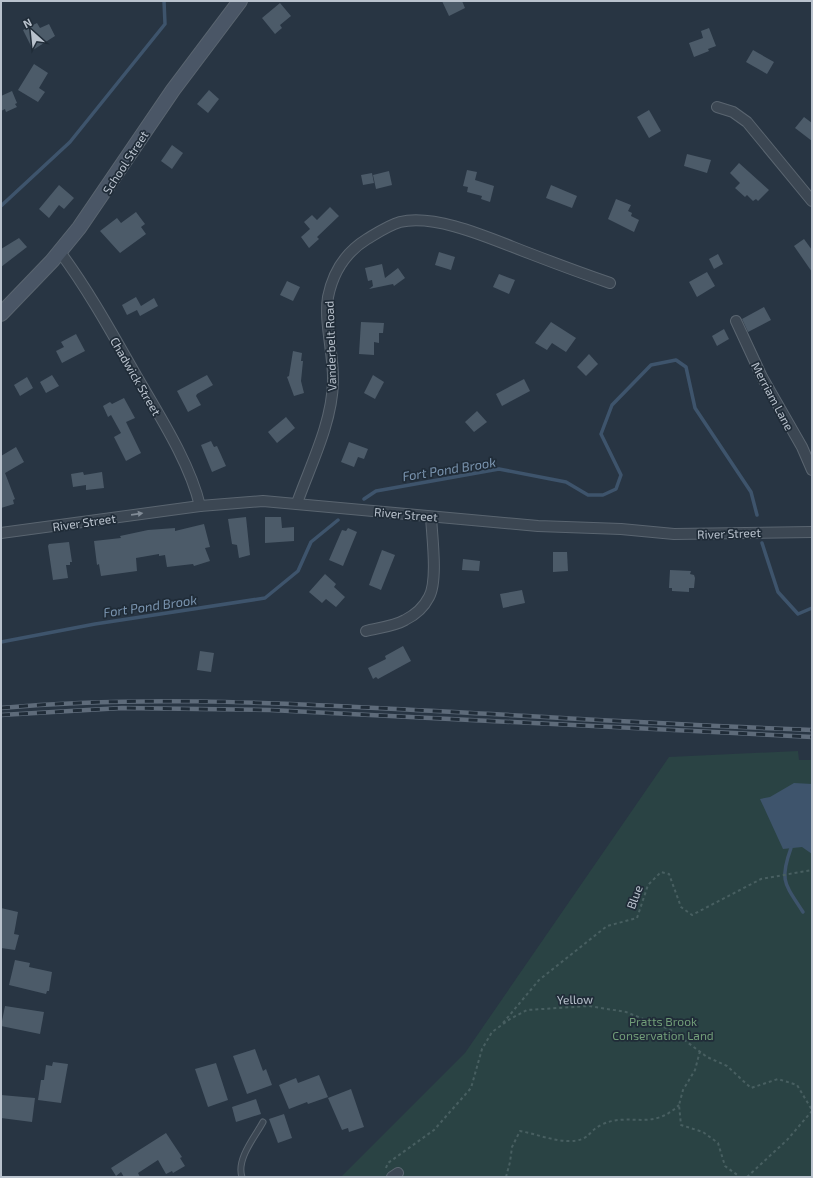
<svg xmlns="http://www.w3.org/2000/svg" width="813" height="1178" font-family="'Exo 2',sans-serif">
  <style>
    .green { fill: #2a4344 }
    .water { fill: #3e546c }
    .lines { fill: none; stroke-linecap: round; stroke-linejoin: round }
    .stream { stroke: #3e546c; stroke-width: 3.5 }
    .building { fill: #4c5b69 }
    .lane-casing { stroke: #5a6570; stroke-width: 7 }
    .street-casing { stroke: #5a6570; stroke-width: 12 }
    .secondary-casing { stroke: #5a6570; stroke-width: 16 }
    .path { stroke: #485f61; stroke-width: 2; stroke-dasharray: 3 3; stroke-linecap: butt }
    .lane { stroke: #3c4753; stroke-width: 5 }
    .street { stroke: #3c4753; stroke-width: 10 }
    .secondary { stroke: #4a5666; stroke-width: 14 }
    .rail-casing { stroke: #5e6b7a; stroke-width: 4.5 }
    .rail { stroke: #202c38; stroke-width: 3; stroke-dasharray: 9; stroke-linecap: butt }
    .oneway { fill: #818b96 }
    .labels { text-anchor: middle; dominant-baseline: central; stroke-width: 3.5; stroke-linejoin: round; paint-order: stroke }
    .street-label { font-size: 12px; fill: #b9c2cd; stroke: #202c38 }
    .park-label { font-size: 12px; fill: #719d78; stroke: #202c38 }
    .water-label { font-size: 13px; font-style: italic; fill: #7a94af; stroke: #202c38 }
  </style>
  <rect width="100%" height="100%" fill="#283543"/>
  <!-- green -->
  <path class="green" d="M798 751 799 760H812V1177H341L465 1053 669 757Z"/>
  <!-- water -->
  <path class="water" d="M794 783 812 784V854L802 847 783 849 760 799 770 797Z"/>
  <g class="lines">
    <!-- stream -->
    <g class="stream">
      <path d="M1 206 70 142 165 24 164 1"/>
      <path d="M364 499 376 491 499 469 566 482 588 495H603L616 489 621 475 601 434 612 405 651 365 676 360 686 367 695 408 751 492 757 515"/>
      <path d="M762 543 778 592 798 614 812 608"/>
      <path d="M1 642 95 624 265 598 298 571 311 542 338 520"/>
      <path d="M791 848C779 881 785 884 803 912"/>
    </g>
  </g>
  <!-- building -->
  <g class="building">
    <path d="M442 1H462L465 8 449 16Z"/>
    <path d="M280 3 291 16 280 25 282 28 275 34 262 18Z"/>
    <path d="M37 23 40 28 49 24 55 36 33 50 23 30Z"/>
    <path d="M709 28 716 46 708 49 709 51 694 57 689 43 703 38 701 31Z"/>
    <path d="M753 50 774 62 767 74 746 62Z"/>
    <path d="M34 64 48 73 39 88 45 92 38 102 18 90Z"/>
    <path d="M209 90 219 99 208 113 197 104Z"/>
    <path d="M12 91 17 103 15 104 17 107 6 112 5 109 1 111V96Z"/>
    <path d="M649 110 661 131 649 138 637 117Z"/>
    <path d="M804 117 812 123V141L795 128Z"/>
    <path d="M172 145 183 153 172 169 161 161Z"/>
    <path d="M687 154 711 160 707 173 684 166Z"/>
    <path d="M739 163 769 190 758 201 756 199 753 201 747 195 745 197 735 188 740 183 730 173Z"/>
    <path d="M467 170 477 172 475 180 494 186 490 202 481 199 482 196 467 192 468 187 463 186Z"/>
    <path d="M389 171 392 185 376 189 373 175Z"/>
    <path d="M372 173 374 183 363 185 361 175Z"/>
    <path d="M59 185 74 198 64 209 59 205 49 218 39 209Z"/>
    <path d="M551 185 577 196 572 208 546 198Z"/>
    <path d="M616 199 631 205 628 211 632 213 631 216 639 220 634 232 608 219Z"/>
    <path d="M330 207 339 216 317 237 319 239 309 248 301 237 310 229 304 222 312 215 317 220Z"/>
    <path d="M136 212 145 224 141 227 146 234 120 253 100 231 117 218 121 223Z"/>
    <path d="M19 238 27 247 1 267V249Z"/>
    <path d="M804 239 812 250V272L794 246Z"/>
    <path d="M439 252 455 257 451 270 435 265Z"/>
    <path d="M718 254 723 264 714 269 709 259Z"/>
    <path d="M382 264 385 278 398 268 405 278 394 286 393 284 369 289 373 286 372 280 368 281 365 268Z"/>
    <path d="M707 272 715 286 697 297 689 282Z"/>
    <path d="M499 274 515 280 509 294 493 287Z"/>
    <path d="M287 281 300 287 293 301 280 295Z"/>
    <path d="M136 297 141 306 154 298 158 306 140 316 137 310 127 315 122 305Z"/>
    <path d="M764 307 771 320 748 332 742 319Z"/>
    <path d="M361 322 384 323 383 333H379V343L374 342V355L359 354Z"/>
    <path d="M551 322 576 338 566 352 552 343 547 350 535 343Z"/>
    <path d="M724 329 729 339 717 346 712 336Z"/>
    <path d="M76 334 85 351 62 363 56 351 64 347 61 342Z"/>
    <path d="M293 351 302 353 301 361H303L301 381 304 393 294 396 287 377 289 376Z"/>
    <path d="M589 354 598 364 586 376 577 367Z"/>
    <path d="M52 375 59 386 46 393 40 382Z"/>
    <path d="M207 375 213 385 197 394 196 396 201 405 188 412 177 391Z"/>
    <path d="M373 375 384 382 375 399 364 393Z"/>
    <path d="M27 377 33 388 20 396 14 385Z"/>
    <path d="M524 379 530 391 502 406 496 394Z"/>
    <path d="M124 398 135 418 126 422 141 453 126 461 114 437 121 433 111 415 108 417 103 406 110 402 112 404Z"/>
    <path d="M477 411 487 422 474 432 465 422Z"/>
    <path d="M286 417 295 428 277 443 268 432Z"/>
    <path d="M211 441 214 447 217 446 226 466 212 472 201 445Z"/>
    <path d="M349 442 368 449 364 459 358 457 354 467 341 462Z"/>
    <path d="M16 447 24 462 5 473 15 499 13 500 14 504 1 508V456Z"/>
    <path d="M83 472 84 475 102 472 104 488 86 490V485L73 487 71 474Z"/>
    <path d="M246 517 250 555 239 558 237 545 232 544 228 519Z"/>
    <path d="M265 517H281L282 528 294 527V541L265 543Z"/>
    <path d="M204 524 210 547 205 548 210 561 194 566 193 564 167 567 165 555 159 556V554L136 558 137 571 101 576 99 564 97 565 94 541 121 538 120 536 148 530 175 528V531Z"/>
    <path d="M348 528 357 532 343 566 329 560 342 530 346 531Z"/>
    <path d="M69 542 72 562H70V565H66L68 578 53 580 48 546 49 544Z"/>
    <path d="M382 550 395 555 381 590 369 585Z"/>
    <path d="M553 552H567L568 571 553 572Z"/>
    <path d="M463 559 480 561 479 571 462 570Z"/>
    <path d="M670 570 691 571 690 574 694 575 695 578 694 588H689V592L672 591V588H669Z"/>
    <path d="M325 574 336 584 334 587 345 597 336 607 326 599 322 603 309 592Z"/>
    <path d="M522 590 525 603 503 608 500 594Z"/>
    <path d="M403 646 411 661 378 679 376 677 373 679 368 668 386 659 385 656Z"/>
    <path d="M200 651 214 653 211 672 197 670Z"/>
    <path d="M1 908 18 912 14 934 19 935 15 950 1 948Z"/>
    <path d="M15 960 30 963 29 967 52 972 49 991H47L46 994 9 985Z"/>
    <path d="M5 1006 44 1012 40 1034 1 1026Z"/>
    <path d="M255 1049 263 1071 266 1069 272 1085 247 1094 233 1056Z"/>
    <path d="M53 1062 68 1064 61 1103 38 1100 41 1080H44L46 1065 52 1066Z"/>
    <path d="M216 1063 228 1100 208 1107 195 1069Z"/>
    <path d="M319 1075 328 1097 308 1104 307 1102 289 1109 279 1085 296 1078 298 1083Z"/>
    <path d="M351 1089 364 1127 349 1132 348 1128 342 1130 328 1098Z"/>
    <path d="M1 1095 35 1098 32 1122 1 1118Z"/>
    <path d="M256 1099 261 1114 236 1122 232 1107Z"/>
    <path d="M284 1114 292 1138 278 1143 269 1119Z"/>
    <path d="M166 1133 182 1157 180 1158 185 1166 173 1173 172 1171 166 1174 158 1160 138 1173 140 1177H124L121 1172 116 1176 111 1168Z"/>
  </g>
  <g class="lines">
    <defs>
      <path id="lane" d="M242 1177C236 1159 255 1137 263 1122"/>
      <g id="street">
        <path d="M717 107 733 112 747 122 812 201"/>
        <path d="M60 252C89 291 113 335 137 377 159 415 190 463 200 506"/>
        <path d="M736 321 762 377 802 447 812 470"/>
        <path d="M297 503C311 464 332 423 333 382 334 355 324 323 328 297 333 272 346 252 367 239 377 233 389 225 400 222 437 213 496 241 531 254 557 264 584 274 610 283"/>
        <path d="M1 533 200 506 263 501 538 526 621 529 674 534 812 532"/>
        <path d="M366 631C378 628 395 626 405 620 415 615 424 607 429 597 438 581 432 536 431 517"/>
        <path d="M392 1177 398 1173"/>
      </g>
      <path id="secondary" d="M1 314 52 261 79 228 173 90 240 1"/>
    </defs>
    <!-- lane casing -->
    <use href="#lane" class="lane-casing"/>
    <!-- street casing -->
    <use href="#street" class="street-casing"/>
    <!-- secondary casing -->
    <use href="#secondary" class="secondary-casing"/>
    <!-- path -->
    <g class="path">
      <path d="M503 1023 539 980 607 926 637 918 648 885 661 872 669 874 681 907 692 915 761 879 812 870"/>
      <path d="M700 1051 695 1070 683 1090 679 1105 681 1125 703 1132 718 1143 725 1166 740 1177"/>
      <path d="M386 1168 388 1163 434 1130 471 1088 482 1049 492 1032 510 1019 527 1010 589 1006 626 1012 671 1030 707 1057 727 1066 751 1088 778 1079 797 1085 812 1110"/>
      <path d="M506 1177 510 1162 512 1147 520 1131C536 1134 553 1141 569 1141 590 1141 587 1132 601 1125 629 1111 651 1132 679 1105"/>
      <path d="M747 1177 787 1140 812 1111"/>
    </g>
    <!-- lane -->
    <use href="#lane" class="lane"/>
    <!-- street -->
    <use href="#street" class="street"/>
    <!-- secondary -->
    <use href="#secondary" class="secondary"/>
    <defs>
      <g id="rail">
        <path d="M1 708C133 696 264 702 396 709 535 716 673 725 812 730"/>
        <path d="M1 715 122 708 270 710 812 737"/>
      </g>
    </defs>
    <!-- rail casing -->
    <use href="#rail" class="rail-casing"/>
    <!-- rail -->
    <use href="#rail" class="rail"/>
  </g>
  <!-- one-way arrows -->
  <defs><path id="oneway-solid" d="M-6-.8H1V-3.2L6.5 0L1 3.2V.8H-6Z"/></defs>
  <use class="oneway" href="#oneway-solid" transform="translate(137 514) rotate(-8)"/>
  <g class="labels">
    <!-- street labels -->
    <g class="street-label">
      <text transform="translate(125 162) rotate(-57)">School Street</text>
      <text transform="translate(330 346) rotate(-92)">Vanderbelt Road</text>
      <text transform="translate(136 376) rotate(60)">Chadwick Street</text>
      <text transform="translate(773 396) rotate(62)">Merriam Lane</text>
      <text transform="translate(406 514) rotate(5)">River Street</text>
      <text transform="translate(84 522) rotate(-8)">River Street</text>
      <text transform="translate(729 533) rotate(-2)">River Street</text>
      <text transform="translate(634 897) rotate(-70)">Blue</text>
      <text transform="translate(575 999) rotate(-1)">Yellow</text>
    </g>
    <!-- park labels -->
    <g class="park-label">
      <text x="663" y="1021">Pratts Brook<tspan x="663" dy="14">Conservation Land</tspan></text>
    </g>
    <!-- water labels -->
    <g class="water-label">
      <text transform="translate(449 469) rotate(-9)">Fort Pond Brook</text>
      <text transform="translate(150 606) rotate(-8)">Fort Pond Brook</text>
    </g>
  </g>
  <!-- border -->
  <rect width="813" height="1178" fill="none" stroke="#b9c2cd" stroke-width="4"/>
  <!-- north arrow -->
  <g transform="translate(32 32) rotate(333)" stroke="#202c38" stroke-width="3" paint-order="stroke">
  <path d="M0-3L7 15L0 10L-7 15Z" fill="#b9c2cd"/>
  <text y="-6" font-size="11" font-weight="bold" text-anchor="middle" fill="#b9c2cd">N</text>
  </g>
</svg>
